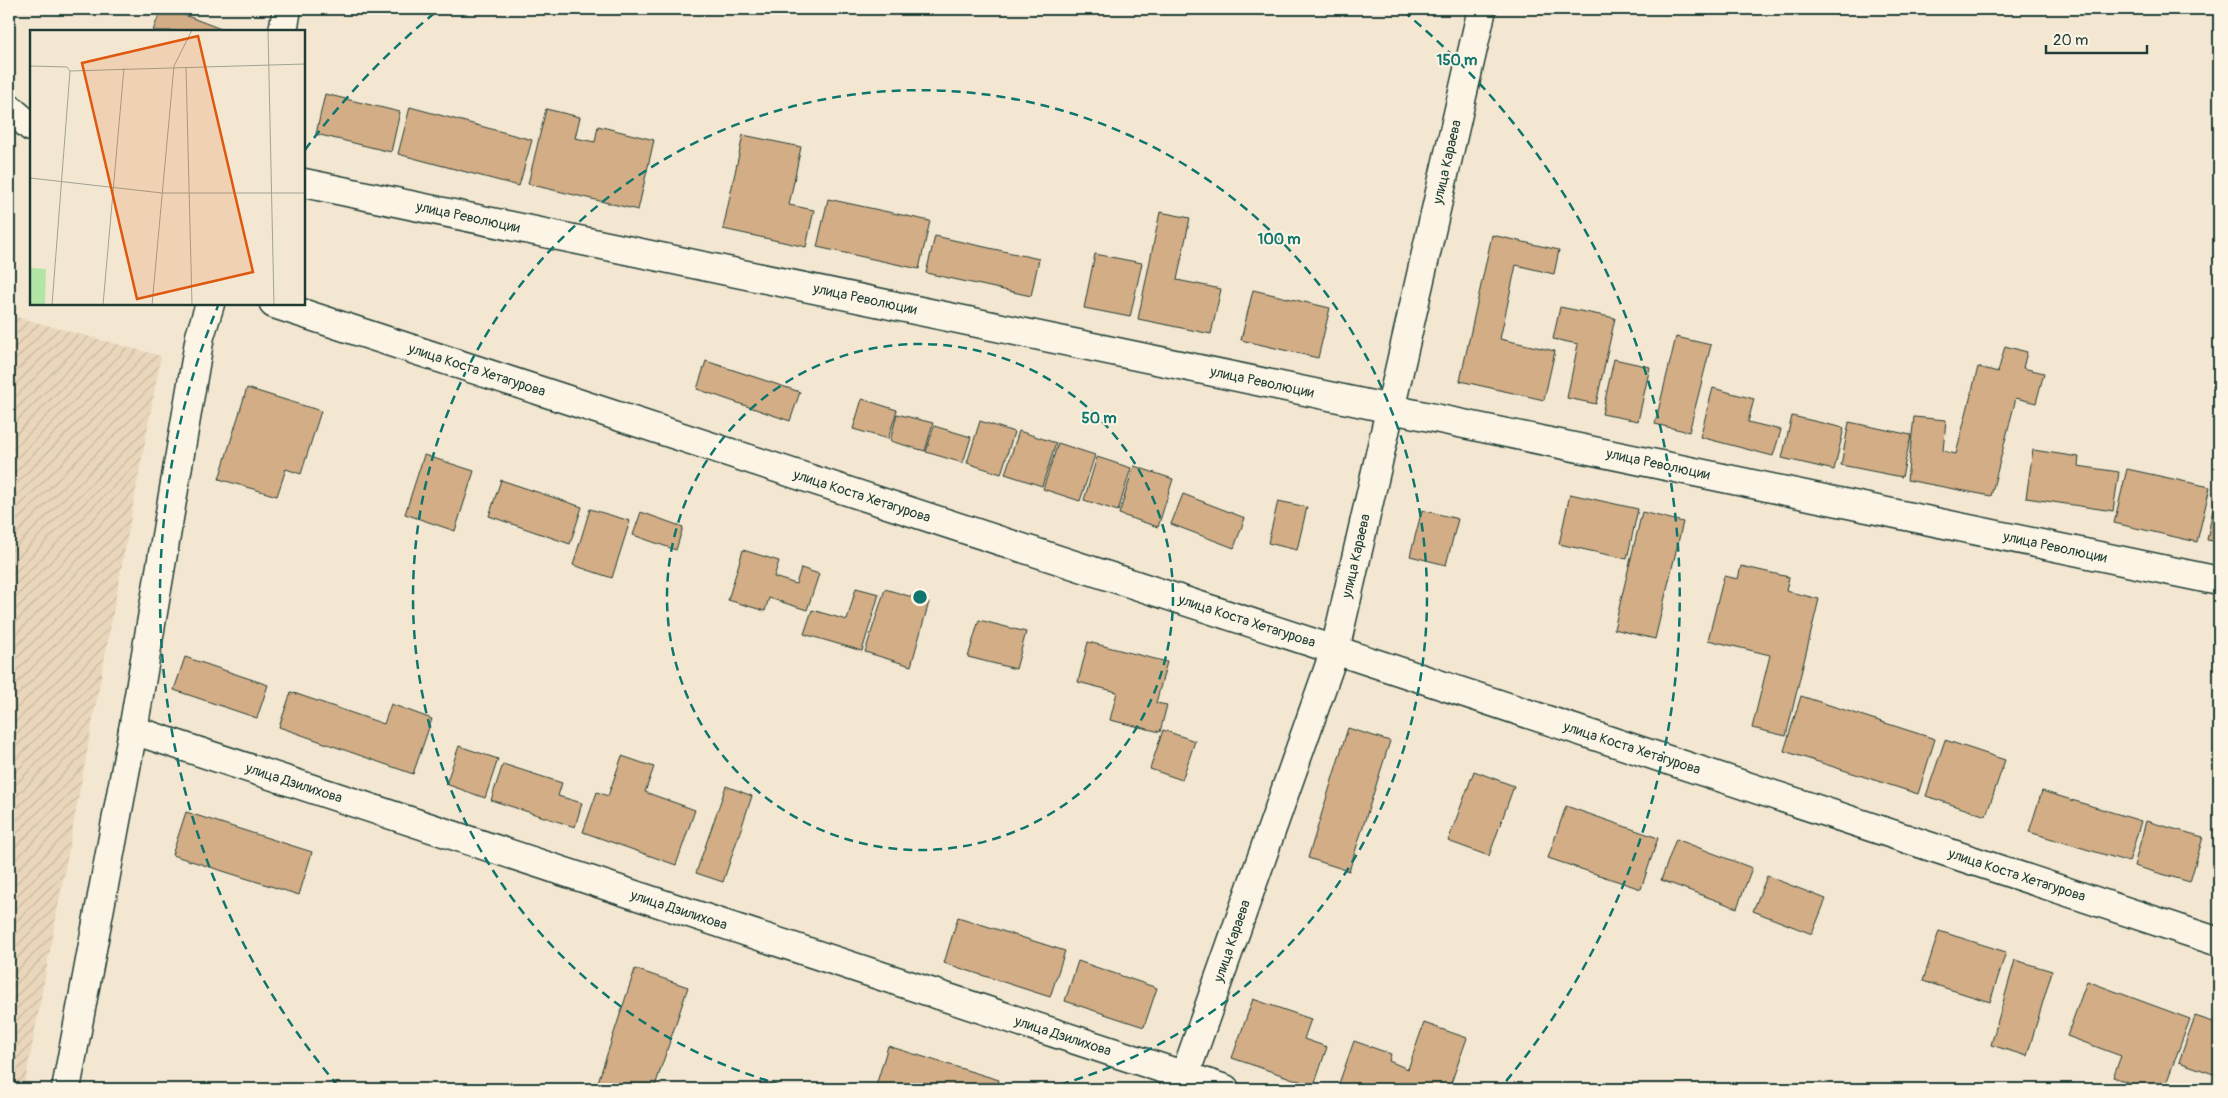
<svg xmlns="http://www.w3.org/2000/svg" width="2228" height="1098" font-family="Pangolin,sans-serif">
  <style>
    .industrial { fill: url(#industrial-furrows) }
    .building { fill: #d3ad85; stroke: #1f3d34 }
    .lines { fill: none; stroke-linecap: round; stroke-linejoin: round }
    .minor-casing { stroke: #1f3d34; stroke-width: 31 }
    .tertiary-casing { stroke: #1f3d34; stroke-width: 31 }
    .secondary-casing { stroke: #1f3d34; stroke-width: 31 }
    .minor { stroke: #fcf5e5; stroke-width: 28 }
    .tertiary { stroke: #fcf5e5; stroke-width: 28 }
    .secondary { stroke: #fcf5e5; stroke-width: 28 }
    .ring { fill: none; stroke: #0f766e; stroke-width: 2.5; stroke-dasharray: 9 6 }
    .labels { text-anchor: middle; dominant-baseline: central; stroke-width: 4; stroke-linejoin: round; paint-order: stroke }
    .street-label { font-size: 14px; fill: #1f3d34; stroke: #fcf5e5 }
    .inset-road { fill: none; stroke: #9fa393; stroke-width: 1 }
    .view { fill: #de580e; fill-opacity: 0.15; stroke: #de580e; stroke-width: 2.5 }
    .inset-edge { fill: none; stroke: #1f3d34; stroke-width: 2.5 }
    .centre { fill: #0f766e; stroke: #fcf5e5; stroke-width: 2.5 }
    .ring-label { font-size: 15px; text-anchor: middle; font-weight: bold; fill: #0f766e; stroke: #fcf5e5; stroke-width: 4; stroke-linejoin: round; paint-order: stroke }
  </style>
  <defs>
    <pattern id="industrial-furrows" width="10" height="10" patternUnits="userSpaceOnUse" patternTransform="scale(1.25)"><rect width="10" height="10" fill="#ead6bb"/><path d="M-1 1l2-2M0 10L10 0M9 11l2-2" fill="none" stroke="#c8b9a1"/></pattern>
  </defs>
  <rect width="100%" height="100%" fill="#f4e7d2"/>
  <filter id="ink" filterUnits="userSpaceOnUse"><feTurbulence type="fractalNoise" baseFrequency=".02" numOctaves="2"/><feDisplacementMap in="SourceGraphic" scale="10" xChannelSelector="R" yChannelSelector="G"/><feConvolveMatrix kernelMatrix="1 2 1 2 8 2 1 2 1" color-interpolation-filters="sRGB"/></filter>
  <g filter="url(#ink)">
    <!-- industrial -->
    <path class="industrial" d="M9 315 161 356 24 1089H9Z"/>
    <!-- building -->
    <g class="building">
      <path d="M161 9H169L226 31H153Z"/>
      <path d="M325 94 400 112 391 152 316 134Z"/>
      <path d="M410 107 532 140 519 186 398 154Z"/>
      <path d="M546 109 580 117 575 138 595 142 598 126 654 140 638 210 528 184Z"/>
      <path d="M743 135 801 147 789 205 814 210 806 247 723 229Z"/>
      <path d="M828 199 930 221 919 269 817 247Z"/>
      <path d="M1160 212 1190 218 1177 280 1221 289 1211 334 1138 319Z"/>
      <path d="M1492 235 1559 250 1554 274 1516 265 1500 339 1555 351 1544 400 1460 381Z"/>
      <path d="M935 236 1039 259 1031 296 926 273Z"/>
      <path d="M1095 254 1142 263 1130 317 1084 308Z"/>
      <path d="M1253 290 1330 308 1318 358 1241 340Z"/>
      <path d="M1560 307 1615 318 1596 404 1567 398 1578 344 1553 339Z"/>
      <path d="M1676 337 1711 345 1689 432 1655 424Z"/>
      <path d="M2005 346 2027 352 2023 368 2044 373 2036 403 2016 398 1991 496 1907 480 1914 417 1946 420 1943 451 1956 454 1978 367 1998 372Z"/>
      <path d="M1614 359 1650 367 1638 421 1602 414Z"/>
      <path d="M706 361 800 392 790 421 697 389Z"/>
      <path d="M247 388 321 411 301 474 286 469 277 496 219 479Z"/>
      <path d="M1713 388 1754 399 1748 422 1781 430 1773 456 1700 437Z"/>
      <path d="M862 399 897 410 888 439 853 429Z"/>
      <path d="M897 414 933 423 925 451 890 441Z"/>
      <path d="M1792 416 1844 428 1834 470 1782 458Z"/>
      <path d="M980 421 1014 432 1001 474 967 463Z"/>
      <path d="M1849 422 1911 435 1902 477 1841 465Z"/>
      <path d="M934 426 971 437 963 463 926 452Z"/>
      <path d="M1019 431 1056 443 1042 486 1005 474Z"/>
      <path d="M1058 443 1095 455 1080 501 1043 489Z"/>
      <path d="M2033 450 2079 457 2078 466 2119 472 2113 511 2026 498Z"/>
      <path d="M424 455 474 471 455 531 405 514Z"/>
      <path d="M1097 457 1131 468 1118 511 1084 500Z"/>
      <path d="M1134 466 1173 479 1158 527 1119 514Z"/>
      <path d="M2127 469 2210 487 2197 542 2114 523Z"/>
      <path d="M2219 478V542L2207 540Z"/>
      <path d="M501 480 582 507 570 544 489 516Z"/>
      <path d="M1183 494 1245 518 1234 548 1171 524Z"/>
      <path d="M1570 494 1638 509 1627 559 1559 544Z"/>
      <path d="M1278 501 1307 507 1297 550 1268 543Z"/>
      <path d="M590 509 630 521 612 578 573 565Z"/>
      <path d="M1422 510 1458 519 1446 565 1410 556Z"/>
      <path d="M641 512 683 527 676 550 633 535Z"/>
      <path d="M1642 512 1683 522 1655 639 1614 629Z"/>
      <path d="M743 550 779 561 774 577 796 584 801 568 819 574 807 610 769 598 765 611 728 600Z"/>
      <path d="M1741 566 1789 577 1786 591 1819 599 1786 736 1752 728 1770 655 1708 640 1724 576 1738 579Z"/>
      <path d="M856 588 879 594 862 651 804 634 812 610 847 620Z"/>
      <path d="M885 589 929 602 911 666 865 652Z"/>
      <path d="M979 620 1026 632 1016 669 968 657Z"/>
      <path d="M1088 642 1167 662 1156 703 1167 705 1160 732 1110 720 1117 692 1078 682Z"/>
      <path d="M185 657 268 685 257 718 174 690Z"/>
      <path d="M291 692 384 724 391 704 432 719 413 774 279 727Z"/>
      <path d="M1801 696 1935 739 1918 794 1784 751Z"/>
      <path d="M1348 728 1390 741 1349 871 1308 858Z"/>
      <path d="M1163 730 1195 741 1182 780 1150 769Z"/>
      <path d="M1945 740 2005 760 1986 816 1926 796Z"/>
      <path d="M459 746 498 759 485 798 446 784Z"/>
      <path d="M622 756 654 767 645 792 695 810 676 865 583 832 597 792 608 796Z"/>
      <path d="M503 764 562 783 558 796 582 803 575 827 491 800Z"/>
      <path d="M1474 771 1514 786 1489 856 1448 841Z"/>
      <path d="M726 786 752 796 723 882 696 873Z"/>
      <path d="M2042 791 2141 821 2129 862 2029 832Z"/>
      <path d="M1566 806 1658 838 1641 889 1548 858Z"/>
      <path d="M186 812 312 852 299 895 172 855Z"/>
      <path d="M2146 821 2203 837 2190 882 2134 866Z"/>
      <path d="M1676 839 1752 868 1737 908 1661 880Z"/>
      <path d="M1767 876 1826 899 1812 934 1753 911Z"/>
      <path d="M958 917 1065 951 1050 997 944 963Z"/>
      <path d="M1939 931 2006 952 1990 1002 1923 981Z"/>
      <path d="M2015 960 2052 971 2027 1056 1991 1045Z"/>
      <path d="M1078 961 1157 988 1144 1027 1065 1001Z"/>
      <path d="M635 969 688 987 654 1089H600L596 1088Z"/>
      <path d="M2087 981 2190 1019 2164 1089H2147L2113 1077 2121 1056 2067 1036Z"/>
      <path d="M1253 999 1311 1019 1304 1039 1327 1047 1314 1086 1232 1058Z"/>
      <path d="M2195 1016 2219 1024V1076L2179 1062Z"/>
      <path d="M1424 1023 1467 1038 1449 1089H1337L1354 1041 1391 1054 1389 1061 1408 1069Z"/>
      <path d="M888 1046 999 1080 997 1089H875Z"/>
    </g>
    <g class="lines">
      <defs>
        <g id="minor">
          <path d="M283 31 287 9"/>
          <path d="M304 183 2219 581"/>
          <path d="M1335 650 1482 9"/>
          <path d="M133 730 1225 1089"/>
          <path d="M66 1089 133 730 200 336 210 304"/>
        </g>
        <path id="tertiary" d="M1180 1089 1335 650"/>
        <g id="secondary">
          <path d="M9 108 31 127"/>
          <path d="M274 304 1335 650 2219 942"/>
        </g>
      </defs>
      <!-- minor casing -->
      <use href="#minor" class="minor-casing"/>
      <!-- tertiary casing -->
      <use href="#tertiary" class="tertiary-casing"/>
      <!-- secondary casing -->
      <use href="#secondary" class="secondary-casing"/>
      <!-- minor -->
      <use href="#minor" class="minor"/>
      <!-- tertiary -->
      <use href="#tertiary" class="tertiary"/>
      <!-- secondary -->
      <use href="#secondary" class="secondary"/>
    </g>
  </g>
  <!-- distance rings -->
  <g class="ring">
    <circle cx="920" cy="597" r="253"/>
    <path d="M797 1089A507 507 0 1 1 1043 1089"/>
    <path d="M338 1086A760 760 0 0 1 218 306M305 150A760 760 0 0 1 437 11M1403 11A760 760 0 0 1 1502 1086"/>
  </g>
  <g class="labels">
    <!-- street labels -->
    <g class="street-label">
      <text transform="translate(1447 162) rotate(-77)">улица Караева</text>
      <text transform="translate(468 217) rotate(12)">улица Революции</text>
      <text transform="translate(865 299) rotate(12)">улица Революции</text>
      <text transform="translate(477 370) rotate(18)">улица Коста Хетагурова</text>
      <text transform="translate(1262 382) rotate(12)">улица Революции</text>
      <text transform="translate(1658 464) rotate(12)">улица Революции</text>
      <text transform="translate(862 496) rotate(18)">улица Коста Хетагурова</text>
      <text transform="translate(2055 547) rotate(12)">улица Революции</text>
      <text transform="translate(1356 556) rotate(-77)">улица Караева</text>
      <text transform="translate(1247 621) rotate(18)">улица Коста Хетагурова</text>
      <text transform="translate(1632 748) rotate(18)">улица Коста Хетагурова</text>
      <text transform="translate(294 783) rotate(18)">улица Дзилихова</text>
      <text transform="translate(2017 875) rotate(18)">улица Коста Хетагурова</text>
      <text transform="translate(679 910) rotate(18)">улица Дзилихова</text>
      <text transform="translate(1232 941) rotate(-71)">улица Караева</text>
      <text transform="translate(1063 1036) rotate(18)">улица Дзилихова</text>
    </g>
  </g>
  <!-- overview -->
  <g transform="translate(30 30)">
    <rect width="275" height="275" fill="#f4e7d2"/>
    <path d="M0 238 16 239 15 275H0Z" fill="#b2e6a7"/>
    <path class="inset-road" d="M238 0 244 275M0 36 37 37 40 41 275 34M156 37 162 275M0 148 132 163H275M22 275 40 41M73 275 94 38M122 275 144 36 162 0"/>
    <path class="view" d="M168 6 223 242 107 269 52 33Z"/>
    <rect width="275" height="275" class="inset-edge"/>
  </g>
  <circle cx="920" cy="597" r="8" class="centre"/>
  <g class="ring-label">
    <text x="1457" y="65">150 m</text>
    <text x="1279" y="244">100 m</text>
    <text x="1099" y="423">50 m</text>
  </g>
  <!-- margin -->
  <rect width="2228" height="1098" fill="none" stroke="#fcf5e5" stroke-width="30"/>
  <rect x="15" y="15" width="2198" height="1068" fill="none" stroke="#1f3d34" stroke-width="2" filter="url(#ink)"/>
  <!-- scale -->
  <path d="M2046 45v8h101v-8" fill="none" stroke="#1f3d34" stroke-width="2.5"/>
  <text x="2053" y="45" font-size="15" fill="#1f3d34" stroke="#fcf5e5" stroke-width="4" paint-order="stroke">20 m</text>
</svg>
